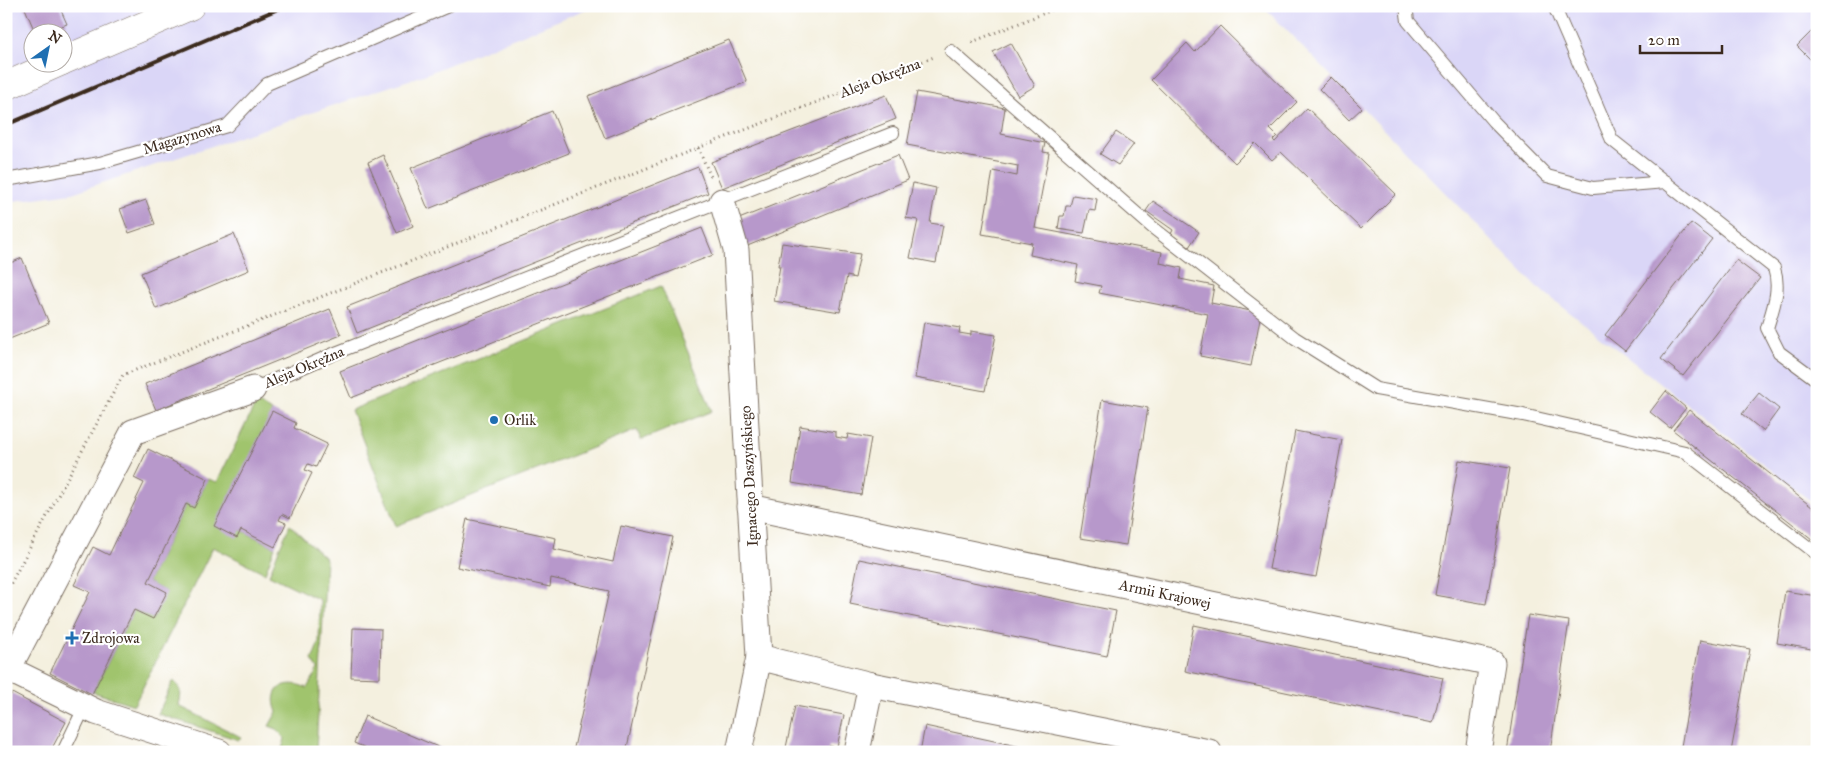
<svg xmlns="http://www.w3.org/2000/svg" width="1823" height="758" font-family="'IM FELL Great Primer',serif">
  <style>
    .built { fill: #dad6f7; fill-rule: evenodd }
    .green { fill: #a0c46d; stroke: #6e7746 }
    .building { fill: #b798cb }
    .lines { fill: none; stroke-linecap: round; stroke-linejoin: round }
    .service-casing { stroke: #7c6f62; stroke-width: 14 }
    .minor-casing { stroke: #7c6f62; stroke-width: 27 }
    .tertiary-casing { stroke: #7c6f62; stroke-width: 29 }
    .path { stroke: #7c6f62; stroke-width: 3; stroke-dasharray: 1 4; stroke-linecap: butt }
    .service { stroke: #fff; stroke-width: 12 }
    .minor { stroke: #fff; stroke-width: 25 }
    .tertiary { stroke: #fff; stroke-width: 28 }
    .rail { stroke: #3b2a1e; stroke-width: 4 }
    .poi-dot { fill: #1f6fb2; stroke: #fff; stroke-width: 2 }
    .labels { text-anchor: middle; dominant-baseline: central; stroke-width: 4.5; stroke-linejoin: round; paint-order: stroke }
    .street-label { font-size: 15px; fill: #3b2a1e; stroke: #fff }
    .poi-label { font-size: 15px; fill: #3b2a1e; stroke: #fff; text-anchor: start }
  </style>
  <rect width="100%" height="100%" fill="#fff"/>
  <filter id="ink" filterUnits="userSpaceOnUse"><feTurbulence type="fractalNoise" baseFrequency=".02" numOctaves="2"/><feDisplacementMap in="SourceGraphic" scale="10" xChannelSelector="R" yChannelSelector="G"/><feConvolveMatrix kernelMatrix="1 2 1 2 8 2 1 2 1" color-interpolation-filters="sRGB"/></filter>
  <filter id="wash" filterUnits="userSpaceOnUse"><feTurbulence type="fractalNoise" baseFrequency=".0096" numOctaves="4" result="noise"/><feDisplacementMap in="SourceGraphic" scale="20" xChannelSelector="R" yChannelSelector="G"/><feGaussianBlur stdDeviation="1.12" result="paint"/><feColorMatrix in="noise" values="0 0 0 0 0 0 0 0 0 0 0 0 0 0 0 0 0 1.4 0 .05"/><feComposite in="paint" operator="in"/></filter>
  <g filter="url(#wash)">
    <rect width="100%" height="100%" fill="#f4f0df"/>
    <!-- built -->
    <g class="built">
      <path d="M6 6H594L421 76 72 193 6 202ZM32 32H62V62H32Z"/>
      <path d="M1263 6H1817V506L1536 286Z"/>
    </g>
    <!-- green -->
    <g class="green">
      <path d="M661 286 712 411 641 440 637 430 396 526 351 410Z"/>
      <path d="M256 403 272 411 241 530 275 547 265 573 213 547 134 705 93 692 134 610 153 619 166 592 148 582 186 504 194 508 208 479 217 482Z"/>
      <path d="M290 525 326 559 316 752H281L285 739 277 729 269 726 277 712C267 688 286 678 307 688L318 669 312 660 319 642 320 600 269 575 279 549Z"/>
      <path d="M173 681C183 688 181 695 179 706L241 737 239 740 158 714Z"/>
    </g>
    <g id="blocks">
      <!-- building -->
      <g class="building">
        <path d="M24 6H59L67 24 47 32H35Z"/>
        <path d="M1220 26 1297 102 1270 129 1277 136 1273 140 1275 142 1307 108 1396 194 1361 229 1281 152 1272 160 1255 143 1235 163 1151 80 1187 43 1195 52Z"/>
        <path d="M1817 26V66L1797 46Z"/>
        <path d="M729 40 747 82 605 138 588 96Z"/>
        <path d="M1011 43 1035 86 1018 96 993 52Z"/>
        <path d="M1331 77 1362 108 1349 120 1319 89Z"/>
        <path d="M917 92 1005 108 1001 134 1045 143 1043 152 1049 153 1035 228 1162 252 1160 263 1182 268 1180 279 1214 286 1211 303 1261 313 1251 366 1200 356 1208 314 1099 293 1101 286 1075 281 1078 265 1030 255 1032 243 982 234 993 171 1017 176 1018 166 907 145Z"/>
        <path d="M886 95 896 119 722 188 711 162Z"/>
        <path d="M552 111 569 153 428 209 411 168Z"/>
        <path d="M1116 132 1134 144 1118 165 1100 154Z"/>
        <path d="M383 155 413 226 397 233 368 162Z"/>
        <path d="M898 155 908 180 745 247 734 221Z"/>
        <path d="M698 167 708 193 357 333 347 307Z"/>
        <path d="M913 183 936 188 930 223 943 225 936 263 910 258 918 220 906 218Z"/>
        <path d="M1073 195 1097 199 1095 211 1089 210 1084 233 1058 229 1060 216H1064L1066 206H1070Z"/>
        <path d="M146 200 155 224 129 233 120 209Z"/>
        <path d="M1153 201 1199 232 1189 247 1171 234 1173 230 1146 211Z"/>
        <path d="M1691 223 1712 239 1625 351 1605 335Z"/>
        <path d="M702 228 713 255 351 398 340 371Z"/>
        <path d="M234 234 249 270 156 309 141 273Z"/>
        <path d="M782 243 860 254 855 278 847 276 840 312 774 301 780 266H778Z"/>
        <path d="M22 258 49 323 7 340 6 265Z"/>
        <path d="M1736 260 1760 278 1683 376 1661 359Z"/>
        <path d="M330 309 341 335 156 410 145 384Z"/>
        <path d="M924 322 960 328 959 333 971 335V331L996 335 985 391 915 378Z"/>
        <path d="M1666 391 1686 408 1670 428 1650 412Z"/>
        <path d="M1759 393 1779 409 1763 431 1742 414Z"/>
        <path d="M1102 400 1148 408 1126 545 1080 538Z"/>
        <path d="M1689 410 1817 511V543L1673 430Z"/>
        <path d="M272 411 296 423 294 428 327 444 316 467 308 464 305 470 312 473 290 518 282 514 279 520 286 523 275 547 241 530 237 538 214 526Z"/>
        <path d="M800 426 836 432V437L847 439 848 434 871 438 861 495 792 483Z"/>
        <path d="M1295 431 1342 440 1316 577 1269 569Z"/>
        <path d="M148 449 208 479 194 508 186 504 148 582 167 592 153 619 134 610 92 694 50 673 90 592 74 585 93 547 109 555 144 483 134 478Z"/>
        <path d="M1459 460 1510 468 1486 604 1435 595Z"/>
        <path d="M467 519 556 538 554 549 613 562 621 526 673 537 626 752H573L609 591 551 578 550 587 457 567Z"/>
        <path d="M859 559 1116 611 1107 656 850 604Z"/>
        <path d="M1785 591 1817 596V650L1777 643Z"/>
        <path d="M1528 615 1569 621 1550 752H1507Z"/>
        <path d="M1194 625 1443 678 1433 723 1185 671Z"/>
        <path d="M353 628 381 629 380 678 351 677Z"/>
        <path d="M1700 640 1750 649 1731 752H1680Z"/>
        <path d="M12 693 66 722 50 752H6V704Z"/>
        <path d="M795 706 844 715 837 747 829 746 828 752H785Z"/>
        <path d="M365 716 450 752H376L354 743Z"/>
        <path d="M925 726 1040 751V752H920Z"/>
      </g>
    </g>
  </g>
  <g filter="url(#ink)">
    <use href="#blocks" fill-opacity="0" stroke="#7c6f62" stroke-width="1"/>
    <g class="lines">
      <defs>
        <g id="service">
          <path d="M1406 6 1408 21 1493 121 1547 176 1593 188 1666 182"/>
          <path d="M1554 6 1612 140 1774 268C1781 289 1773 308 1767 328L1779 352 1817 380"/>
          <path d="M951 51 1152 227 1295 338 1376 389 1523 415 1685 452 1817 554"/>
          <path d="M6 180 100 163 227 126 267 84 448 6"/>
          <path d="M253 389 338 352 893 133"/>
          <path d="M63 752 85 706"/>
        </g>
        <g id="minor">
          <path d="M722 201 736 250 759 657 739 752"/>
          <path d="M750 507 1492 663 1478 752"/>
          <path d="M759 657 871 685 1209 752"/>
          <path d="M219 752 96 712 8 669 133 432 253 389"/>
          <path d="M857 752 871 685"/>
        </g>
        <g id="tertiary">
          <path d="M62 61 190 6"/>
          <path d="M6 86 60 62"/>
        </g>
      </defs>
      <!-- service casing -->
      <use href="#service" class="service-casing"/>
      <!-- minor casing -->
      <use href="#minor" class="minor-casing"/>
      <!-- tertiary casing -->
      <use href="#tertiary" class="tertiary-casing"/>
      <!-- path -->
      <g class="path">
        <path d="M972 42 1062 6"/>
        <path d="M698 148 711 177"/>
        <path d="M6 592 123 375 698 148 934 57"/>
      </g>
      <!-- service -->
      <use href="#service" class="service"/>
      <!-- minor -->
      <use href="#minor" class="minor"/>
      <!-- tertiary -->
      <use href="#tertiary" class="tertiary"/>
      <!-- rail -->
      <path class="rail" d="M6 125 285 6"/>
    </g>
  </g>
  <!-- markers -->
  <g class="poi-dot">
    <circle cx="494" cy="420" r="5"/>
    <path d="M69.5 630.5h5v5h5v5h-5v5h-5v-5h-5v-5h5z"/>
  </g>
  <g class="labels">
    <!-- street labels -->
    <g class="street-label">
      <text transform="translate(880 78) rotate(-21)">Aleja Okrężna</text>
      <text transform="translate(182 138) rotate(-17)">Magazynowa</text>
      <text transform="translate(304 367) rotate(-23)">Aleja Okrężna</text>
      <text transform="translate(749 476) rotate(-93)">Ignacego Daszyńskiego</text>
      <text transform="translate(1165 594) rotate(12)">Armii Krajowej</text>
    </g>
    <!-- poi labels -->
    <g class="poi-label">
      <text x="504" y="420">Orlik</text>
      <text x="82" y="638">Zdrojowa</text>
    </g>
  </g>
  <!-- margin -->
  <rect width="1823" height="758" fill="none" stroke="#fff" stroke-width="25"/>
  <!-- north arrow -->
  <g transform="translate(48 48) rotate(33)"><circle r="24" fill="#ffffff" stroke="#b1aaa5"/>
  <path d="M0-4L9 19L0 12L-9 19Z" fill="#1f6fb2"/>
  <text y="-8" font-size="14" font-weight="bold" text-anchor="middle" fill="#3b2a1e">N</text>
  </g>
  <!-- scale -->
  <path d="M1640 45v8h82v-8" fill="none" stroke="#3b2a1e" stroke-width="2.5"/>
  <text x="1648" y="45" font-size="15" fill="#3b2a1e" stroke="#ffffff" stroke-width="4" paint-order="stroke">20 m</text>
</svg>
